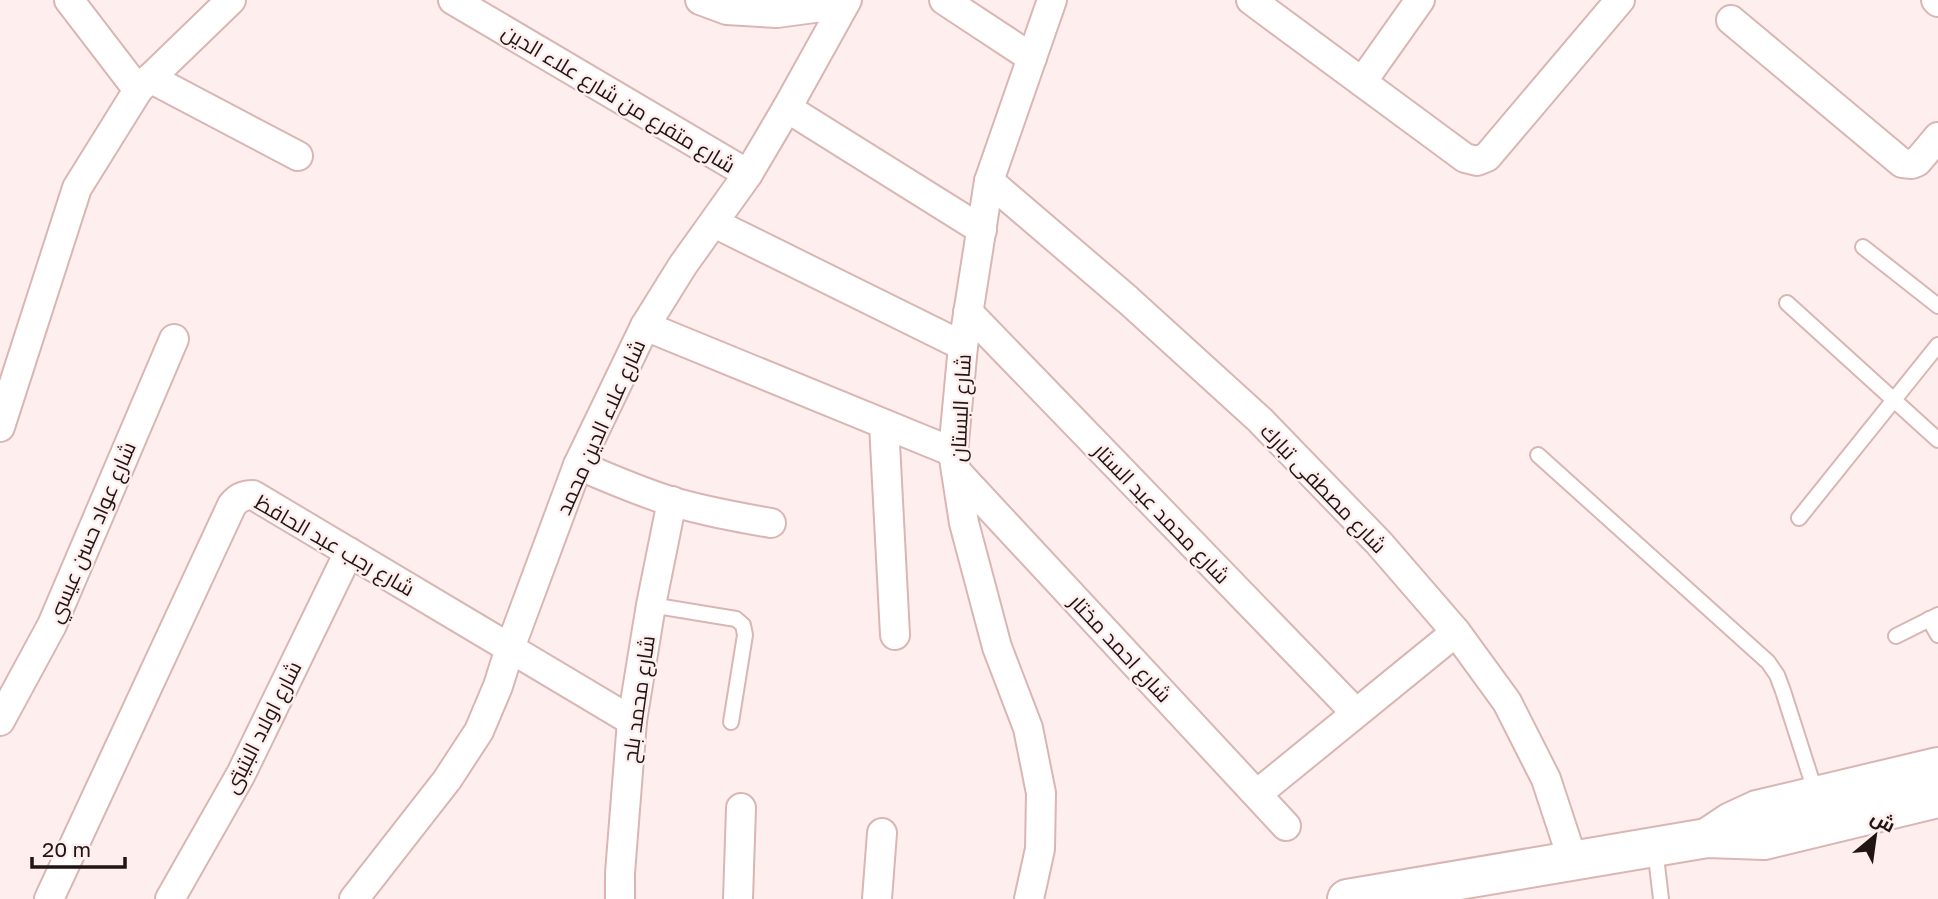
<svg xmlns="http://www.w3.org/2000/svg" width="1938" height="899" font-family="'Golos Text',Cairo,sans-serif">
  <style>
    .lines { fill: none; stroke-linecap: round; stroke-linejoin: round }
    .service-casing { stroke: #d9b6b3; stroke-width: 18 }
    .minor-casing { stroke: #d9b6b3; stroke-width: 32 }
    .secondary-casing { stroke: #d9b6b3; stroke-width: 42 }
    .service { stroke: #fff; stroke-width: 14 }
    .minor { stroke: #fff; stroke-width: 28 }
    .secondary { stroke: #fff; stroke-width: 38 }
    .labels { text-anchor: middle; dominant-baseline: central; stroke-width: 5; stroke-linejoin: round; paint-order: stroke }
    .street-label { font-size: 21px; fill: #211514; stroke: #feefee }
  </style>
  <rect width="100%" height="100%" fill="#feefee"/>
  <g class="lines">
    <defs>
      <g id="service">
        <path d="M1863 247 1938 306"/>
        <path d="M1787 303 1938 440"/>
        <path d="M1538 455 1768 662 1777 675 1783 691 1816 794"/>
        <path d="M1799 518 1938 345"/>
        <path d="M651 605 736 619 743 625 745 635 731 722"/>
        <path d="M1929 619 1938 635"/>
        <path d="M1896 636 1938 615"/>
        <path d="M1655 848 1661 899"/>
      </g>
      <g id="minor">
        <path d="M69 0 138 90"/>
        <path d="M453 0 748 174"/>
        <path d="M700 0 727 10 777 13 844 4"/>
        <path d="M944 0 1032 58"/>
        <path d="M1251 0 1465 158 1477 161 1487 157 1620 0"/>
        <path d="M1936 0 1938 2"/>
        <path d="M1731 20 1902 163 1912 164 1917 162 1938 137"/>
        <path d="M150 78 298 156"/>
        <path d="M1362 82 1420 0"/>
        <path d="M787 108 982 230"/>
        <path d="M989 181 1128 300 1260 420 1379 543 1456 632 1507 702 1546 779 1573 861"/>
        <path d="M714 223 963 346"/>
        <path d="M968 312 1356 713"/>
        <path d="M645 326 953 452"/>
        <path d="M884 424 895 635"/>
        <path d="M0 427 77 188 138 90 231 0"/>
        <path d="M578 465C608 478 638 491 670 501 703 511 737 517 771 523"/>
        <path d="M956 471 1286 826"/>
        <path d="M0 721 52 625 174 339"/>
        <path d="M1257 794 1456 632"/>
        <path d="M49 899 232 505C238 498 243 495 253 495L632 721"/>
        <path d="M170 899 241 774 349 552"/>
        <path d="M354 899 447 780 479 731 498 686 510 648 578 465 645 326 683 265 748 174 787 108 847 0"/>
        <path d="M620 899V873L632 721 651 605 672 501"/>
        <path d="M738 899 741 808"/>
        <path d="M877 899 882 833"/>
        <path d="M1029 899 1040 849 1041 793 1028 728 997 647 964 523 953 452 963 346 989 181 1052 0"/>
      </g>
      <g id="secondary">
        <path d="M1707 838 1731 822 1757 810 1938 767"/>
        <path d="M1347 899 1707 838 1764 840 1938 798"/>
      </g>
    </defs>
    <!-- service casing -->
    <use href="#service" class="service-casing"/>
    <!-- minor casing -->
    <use href="#minor" class="minor-casing"/>
    <!-- secondary casing -->
    <use href="#secondary" class="secondary-casing"/>
    <!-- service -->
    <use href="#service" class="service"/>
    <!-- minor -->
    <use href="#minor" class="minor"/>
    <!-- secondary -->
    <use href="#secondary" class="secondary"/>
  </g>
  <g class="labels">
    <!-- street labels -->
    <g class="street-label">
      <text transform="translate(619 98) rotate(31)">شارع متفرع من شارع علاء الدين</text>
      <text transform="translate(960 408) rotate(-87)">شارع البستان</text>
      <text transform="translate(600 427) rotate(-66)">شارع علاء الدين محمد</text>
      <text transform="translate(1324 488) rotate(46)">شارع مصطفى تبارك</text>
      <text transform="translate(1162 513) rotate(46)">شارع محمد عبد الستار</text>
      <text transform="translate(91 532) rotate(-67)">شارع عواد حسن عيسي</text>
      <text transform="translate(335 545) rotate(30)">شارع رجب عبد الحافظ</text>
      <text transform="translate(1121 648) rotate(47)">شارع احمد مختار</text>
      <text transform="translate(638 699) rotate(-82)">شارع محمد بلح</text>
      <text transform="translate(262 727) rotate(-63)">شارع اولاد البتيتى</text>
    </g>
  </g>
  <!-- north arrow -->
  <g transform="translate(1875 836) rotate(29)" stroke="#feefee" stroke-width="5" paint-order="stroke">
  <path d="M0-5L12 26L0 18L-12 26Z" fill="#211514"/>
  <text y="-10" font-size="19" font-weight="bold" text-anchor="middle" fill="#211514">ش</text>
  </g>
  <!-- scale -->
  <path d="M32 857v10h93v-10" fill="none" stroke="#211514" stroke-width="3.5"/>
  <text x="42" y="857" font-size="21" fill="#211514" stroke="#feefee" stroke-width="5" paint-order="stroke">20 m</text>
</svg>
